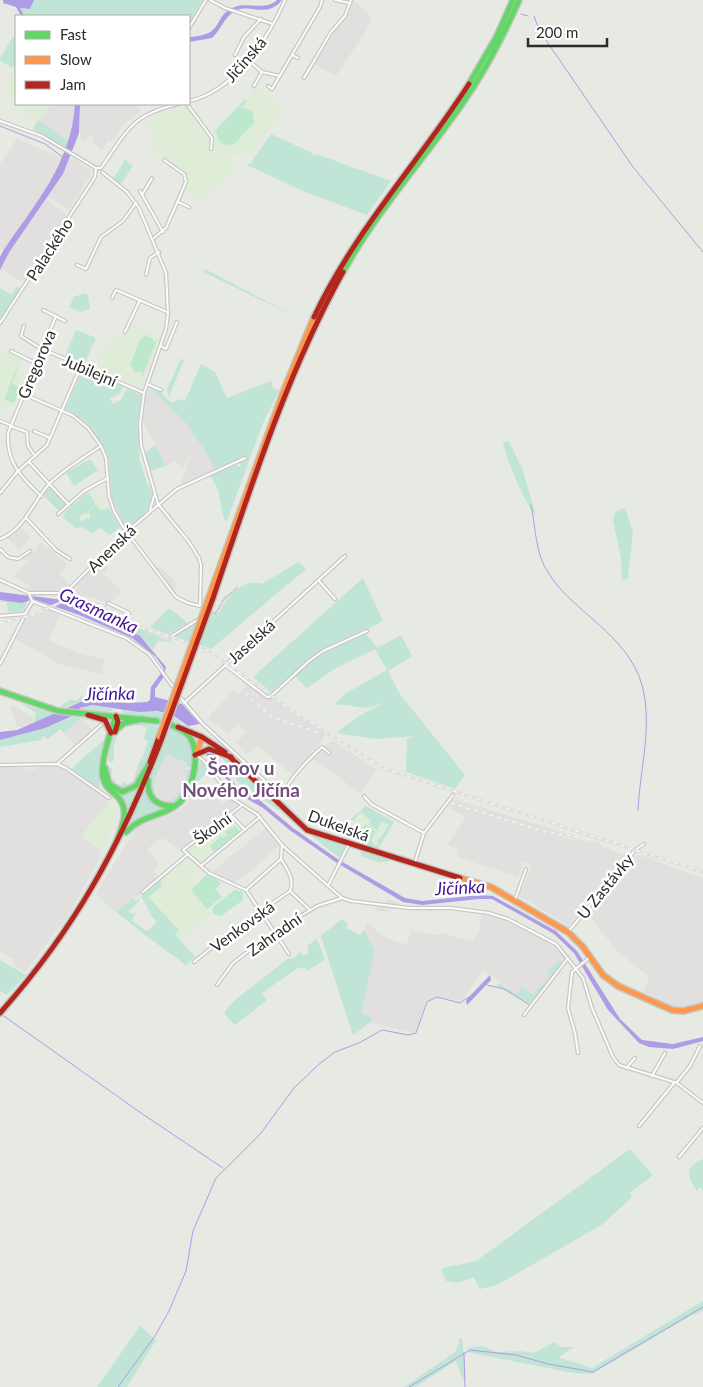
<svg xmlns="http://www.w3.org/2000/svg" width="703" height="1387" font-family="Lato,sans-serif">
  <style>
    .industrial { fill: #e2e0df }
    .education { fill: #dfecd8 }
    .green { fill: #c0e4d5 }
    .pitch { fill: #bde8cd }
    .water { fill: #af9ce6 }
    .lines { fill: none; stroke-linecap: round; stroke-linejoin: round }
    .stream { stroke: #af9ce6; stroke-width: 1 }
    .street-tunnel { stroke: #c1c4be; stroke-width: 2; stroke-dasharray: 2 1; stroke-linecap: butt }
    .street-casing { stroke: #c9c8c7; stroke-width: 4.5 }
    .fast-casing { stroke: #c4c6c2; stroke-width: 8 }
    .slow-casing { stroke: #c4c6c2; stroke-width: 8 }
    .jam-casing { stroke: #c4c6c2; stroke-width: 8 }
    .street { stroke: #fbfcfb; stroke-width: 2 }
    .fast { stroke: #63d668; stroke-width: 5 }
    .slow { stroke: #ff974d; stroke-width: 5 }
    .jam { stroke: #b3261e; stroke-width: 5 }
    .rail-casing { stroke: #dfdedf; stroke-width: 3 }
    .rail { stroke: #fff; stroke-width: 1; stroke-dasharray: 4; stroke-linecap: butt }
    .slow-bridge-casing { stroke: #c4c6c2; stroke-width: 8; stroke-linecap: butt }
    .jam-bridge-casing { stroke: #c4c6c2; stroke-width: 8; stroke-linecap: butt }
    .slow-bridge { stroke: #ff974d; stroke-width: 5 }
    .jam-bridge { stroke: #b3261e; stroke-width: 5 }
    .labels { text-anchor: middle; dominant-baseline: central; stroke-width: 5; stroke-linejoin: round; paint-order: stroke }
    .street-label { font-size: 16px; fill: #2c2c2c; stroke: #fff }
    .water-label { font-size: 18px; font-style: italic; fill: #431695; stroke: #fff }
    .quarter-label { font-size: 19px; font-weight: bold; fill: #734f7a; stroke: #fff }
  </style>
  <rect width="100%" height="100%" fill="#e6eae2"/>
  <!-- industrial -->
  <g class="industrial">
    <path d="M353 0 371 17 366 31 336 76 316 65 315 61 331 33 346 19Z"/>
    <path d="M51 104H75L73 128 69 142 39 121Z"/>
    <path d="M80 104H136L141 111 124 124 111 142 108 140 102 150 92 142 94 138 90 135 84 143 80 140Z"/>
    <path d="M17 139 63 158 54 177 3 251 0 249V164Z"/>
    <path d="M70 157 91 170V175L69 210 48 197 63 174Z"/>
    <path d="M46 200 65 213 67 217 25 281 18 280 3 270 0 272 10 251Z"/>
    <path d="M147 386 185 422 200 444 202 443 215 470 180 485 192 453 182 469 175 461 166 466 142 419Z"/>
    <path d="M21 527 32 537 19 550 7 538Z"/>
    <path d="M41 542 66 563V566L59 574 70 585 68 588 61 591H36L27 589 29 585 13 577 31 556 26 561 22 557 29 550 33 554Z"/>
    <path d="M101 559 108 569 103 573 121 592 109 604 91 597 66 594Z"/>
    <path d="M160 566 178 585 173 591 157 569Z"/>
    <path d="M49 609 60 613 49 641 85 655 105 659 102 674 59 664 16 639 23 620Z"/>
    <path d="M248 683 266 698H271L326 733 322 741 293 775 257 746 245 756 247 754 236 743 247 732 238 724 228 735 208 718 231 692 235 690 239 695Z"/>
    <path d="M15 706 33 718 34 723 23 727 17 726 10 707Z"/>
    <path d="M80 719 93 730 75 745 64 733Z"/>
    <path d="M333 741 377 770 359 794 338 776 312 759 322 747Z"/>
    <path d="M167 753 187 763V773L181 791 177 798 171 802 163 801 156 796 154 788 155 779Z"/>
    <path d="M37 766H56L67 770 108 799V805L82 836 102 852 94 869 67 917 25 972 13 964 15 960 0 952V767H20L34 770Z"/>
    <path d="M192 790 199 797 209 792 223 804 230 798 236 804V808L179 850 162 838 147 849 159 865 153 870 159 877 118 911 95 894 136 829 146 822 180 811 190 799Z"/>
    <path d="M452 798 562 832V838L599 842V845L626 856 569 926 519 896 531 868 530 864 523 862 518 877 457 857 458 851 448 844 466 817 446 806Z"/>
    <path d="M266 828 280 845 252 870 234 882 211 872Z"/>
    <path d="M640 855 703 878V1003L678 1008 656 1001V997L643 992 649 977 615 949 588 913 634 856Z"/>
    <path d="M386 899 398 902 401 905 389 910V912L376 911 378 902 385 903Z"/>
    <path d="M482 915H491L513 923 515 926 518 925 561 950 566 958 539 993 517 995 484 969 461 1002 437 996 425 1003 418 1028 414 1033 371 1023 353 1035 321 936 342 919 348 924 346 928 360 935 363 934 366 923 385 937 406 945 412 930 436 935 441 933 473 942 479 931Z"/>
  </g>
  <!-- education -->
  <g class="education">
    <path d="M13 66 16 68V104H51L39 121 34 117 31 119 3 91Z"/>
    <path d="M257 88 283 109 253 152 226 157 239 166 210 190 204 202 183 192 187 182 186 176 150 147 154 144 151 140 156 132 144 121 162 112 189 105 211 135Z"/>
    <path d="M131 324 161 337 143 383 139 387 100 370 105 359 97 356 100 352 98 351 99 348 106 351 112 337 119 339 123 331 128 333Z"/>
    <path d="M0 349 23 359 16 375 27 380 15 407 5 402 0 412Z"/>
    <path d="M93 490 106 508H109L120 527 110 535 100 528 92 533 81 527 76 528 63 517 64 513 88 492Z"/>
    <path d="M110 797 117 805V815L103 851 82 836 98 814 108 805Z"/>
    <path d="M366 806 394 822 378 849 357 844 362 827 351 819Z"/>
    <path d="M230 816 242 830 215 853 201 864 187 851 188 847Z"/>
    <path d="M188 857 198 871 192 876 198 884 191 890 211 913 179 940 143 897Z"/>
  </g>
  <!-- green -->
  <g class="green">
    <path d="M34 0H203L189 24V16H24L19 8 30 9Z"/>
    <path d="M13 37 16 39V68L13 66 12 68 0 60V58Z"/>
    <path d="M38 120 69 142 66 148 35 131 33 128Z"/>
    <path d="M271 134 312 153 313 156 316 154 391 181 367 215 303 191 247 165 251 163 254 165 252 161Z"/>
    <path d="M125 160 133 166 120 185 113 179Z"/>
    <path d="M205 269 298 318 204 272Z"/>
    <path d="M16 287 20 289 0 320V288L12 295Z"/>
    <path d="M85 293 88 295 90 309 80 312 69 307 74 297Z"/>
    <path d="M76 330 96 338 84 365 65 356Z"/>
    <path d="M181 358 185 362H183L170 394 172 395 169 396 167 389Z"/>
    <path d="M201 364 215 372 227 398 271 381 274 390 280 389 263 423 227 521 224 520 218 490 210 475 236 463 238 467 241 466 239 462 245 458 215 470 202 444H200L185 422 149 387 161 392 171 403 179 399 185 401Z"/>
    <path d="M83 369 123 386 120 393 110 399 113 404 122 399 127 388 141 395 139 458 148 486H150C157 505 143 517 128 528L125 527 112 500 109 462 104 447 86 422 65 410Z"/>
    <path d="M509 441 523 471 536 516C525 505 506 458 503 442Z"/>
    <path d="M155 445 166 466 150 471 145 453Z"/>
    <path d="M90 459 98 470 74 486 66 473Z"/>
    <path d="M50 487 66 504 59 511 43 495Z"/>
    <path d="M88 492 95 503 87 513 82 514 79 519 82 522 87 518 89 519 91 516 89 513 95 504 101 511 109 508 120 527 110 535 100 528 92 533 81 527 76 528 63 517 64 513Z"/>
    <path d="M625 508 633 532 628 578 624 580 622 579 621 557 613 520 615 512Z"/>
    <path d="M298 562 306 569 211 649 173 636 209 614 219 613C225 598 244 577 262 584Z"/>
    <path d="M363 578 383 621 364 631 377 648 401 635 412 656 388 671 399 693 465 775 455 789 406 772 407 739 415 736 375 739 336 733 361 715 382 704 380 703C365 714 351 702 333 705L348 692 387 670 375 649 336 668 307 688 293 674 271 692 253 677Z"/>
    <path d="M2 599 22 603 28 600 24 611 8 613 7 602H0Z"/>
    <path d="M83 602 107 608 138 628 173 642 158 641 153 650C139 630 89 612 66 603Z"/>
    <path d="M169 608 188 623 168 634 150 628Z"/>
    <path d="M93 695 116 702 85 700 63 708 60 707 65 702 68 703 69 699 77 701 81 696 92 698Z"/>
    <path d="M20 703 54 714 34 723 36 713Z"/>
    <path d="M92 705 114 709C107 716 87 713 79 708Z"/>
    <path d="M120 709C145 716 161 704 182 724L158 718 124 714Z"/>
    <path d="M73 717 103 722 109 727C109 748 95 764 100 786L98 788 71 769 108 736 100 722 80 719 64 733 60 729 48 739 43 736 41 740 0 747V740L45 728Z"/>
    <path d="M133 722 159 726C152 746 144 795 116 789L107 777 108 768 113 769 110 777 116 782V784L122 785 123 782 128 785 133 781 140 760 139 759H142L148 741 144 739 147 727 136 725 124 727C112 741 114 745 114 760L112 762 109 761C107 744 117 727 133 722Z"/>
    <path d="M168 727 181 731 192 741 191 767H187V763L167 754C163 762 158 770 155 779 147 809 184 811 187 770H190C187 786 185 804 166 806L152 798 149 780Z"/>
    <path d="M220 754 238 768 281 812 237 781Z"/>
    <path d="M201 759 209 771 194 785Z"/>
    <path d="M139 785 127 814 126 815 115 791 121 792Z"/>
    <path d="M146 786 147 792 166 809 144 815 129 826Z"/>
    <path d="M366 806 394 822 378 849 357 844 362 827 366 824 376 832 372 839 373 844 377 846 379 842 377 841 378 838 380 839 389 825 382 821 377 831 369 824 371 821 361 812 353 821 351 819Z"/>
    <path d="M305 831 344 845 345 848 340 858Z"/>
    <path d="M360 850 391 860C381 865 372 860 362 856Z"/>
    <path d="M163 878 160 884 162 886 148 897 179 930 175 934 195 957 186 965 141 932 95 894 118 911 133 898 136 901 138 899V894L142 891 138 896 139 901 129 911 133 914 136 912 132 921 147 931 157 922 150 914 151 911 147 912 149 910 141 896Z"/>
    <path d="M453 879 487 889 486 892 448 897Z"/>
    <path d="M342 919 348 924 346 928 360 935 364 930 373 947 375 948 362 1009V1014L369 1016 372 1020 353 1035 321 936Z"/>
    <path d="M317 939 325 959 307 971 305 967 301 969 299 967 262 993 267 1000 235 1025 225 1015V1011L236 999 289 958 292 959 301 952 303 956 308 953V945Z"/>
    <path d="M0 960 26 975 7 995 0 991Z"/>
    <path d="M559 960 562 962 531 1004 497 986 499 983 517 994 522 987 532 994 549 979 551 973 549 972 547 976 546 973Z"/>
    <path d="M630 1149 653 1175 630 1193 632 1197 603 1224 497 1285 480 1289 474 1277 457 1283 446 1281 441 1270 443 1268 476 1261Z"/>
    <path d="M703 1159V1191L700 1187 697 1191C686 1175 685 1167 703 1159Z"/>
    <path d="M703 1301V1311L692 1315 592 1374 573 1373 467 1352 468 1348 482 1346 497 1352 520 1351 534 1353 555 1342 561 1347H574L560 1356V1358L592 1368Z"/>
    <path d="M140 1326 156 1340 127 1387H97Z"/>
    <path d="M459 1338 462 1339 466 1378 463 1380 456 1361 415 1387H404L455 1352 459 1344Z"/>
  </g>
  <!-- pitch -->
  <g class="pitch">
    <path d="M245 99 247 101 242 107 253 112 254 123 234 144 224 145 218 139 217 133 214 132Z"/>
    <path d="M144 336 150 337 155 342 158 338 142 377V372H135L130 365 140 340Z"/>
    <path d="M21 358 12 384 20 388 14 403 4 399Z"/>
    <path d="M235 826 240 832 215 853 210 846 221 836 223 838 227 835 225 832 230 828 231 829Z"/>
    <path d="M207 874 213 876 221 884 215 889 222 897 207 909 191 890Z"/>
    <path d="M235 890 243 892V900L221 916 214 915 212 910 215 905Z"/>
  </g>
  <!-- water -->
  <g class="water">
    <path d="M3 0H34L30 9 20 8 24 16H21L16 7 3 3Z"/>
    <path d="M277 0H282C267 19 250 3 235 11 224 17 221 30 212 38L189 42V37C227 35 211 16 235 7 249 2 265 11 277 0Z"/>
    <path d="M75 104H80L79 133 63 174 10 251 0 270V257L3 251C36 202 71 164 75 104Z"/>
    <path d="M0 592 63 600 65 603 100 616 140 636 166 667 163 678 155 689V697L182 704 200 724 188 726 171 714 157 711 139 712 92 705 79 708 84 711 45 728 0 740V732L17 730 85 700 127 703 147 702 150 700 151 687 164 669 156 657 132 638 79 615 33 599 22 603 0 600Z"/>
    <path d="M213 750 227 776 242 791 257 798 293 828 339 860 405 898 422 901 479 895 493 896 556 931 577 951 620 1019 642 1040 673 1044 703 1037V1041L673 1049 649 1047 639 1043 608 1010 574 953 554 934 492 899H479L422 905 403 902 337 863 291 831 263 808 239 794 203 751Z"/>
    <path d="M490 975 491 980 467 1005 466 1001 468 998Z"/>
  </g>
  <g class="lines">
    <!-- stream -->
    <g class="stream">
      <path d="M521 14 528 16"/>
      <path d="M534 16 539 30 633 167 703 252"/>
      <path d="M0 126 45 144 64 158"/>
      <path d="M531 505C536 528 535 554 549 574 574 613 628 635 642 685 653 726 640 768 638 810"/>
      <path d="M487 985 504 989 530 1005"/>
      <path d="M1 1014 141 1113 223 1168"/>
      <path d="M464 1353 465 1387"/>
      <path d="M118 1387 155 1336 169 1311 186 1271 193 1231 216 1178 261 1133 294 1088 318 1065 335 1052 359 1043 382 1030 408 1035 416 1033 427 1002 437 997 460 1003 469 997"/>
      <path d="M409 1387 470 1350 516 1355 548 1364 593 1372 703 1307"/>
    </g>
    <!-- street-tunnel -->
    <path class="street-tunnel" d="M208 612 216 613 224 599 238 587"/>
    <defs>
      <g id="street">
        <path d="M210 0 225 8 273 24"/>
        <path d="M335 0 350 3"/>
        <path d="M189 28 206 0"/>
        <path d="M235 55 244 37 261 19"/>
        <path d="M292 55 298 58"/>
        <path d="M248 60 262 72 280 76"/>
        <path d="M304 78 331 32 345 16 351 0"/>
        <path d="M254 86 262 72"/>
        <path d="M268 86 272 89 320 7 322 0"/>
        <path d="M189 101C233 92 268 39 285 0"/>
        <path d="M187 104 212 138 211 149"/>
        <path d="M0 121 42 136 96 168"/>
        <path d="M96 168H101C127 131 131 115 178 104"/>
        <path d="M140 191 163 232"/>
        <path d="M142 195 152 178"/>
        <path d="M178 202 189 207"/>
        <path d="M154 238 166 228 186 182 184 174 164 160"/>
        <path d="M77 265 86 269 101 237 123 221 136 203"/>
        <path d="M146 275 150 258 159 252"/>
        <path d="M112 298 116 290 167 312"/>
        <path d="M43 310 65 321"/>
        <path d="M0 323 95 177 96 168"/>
        <path d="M24 326 21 336 40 348 144 393"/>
        <path d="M125 332 140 300"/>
        <path d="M161 346 166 349 177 322"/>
        <path d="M11 351 35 363"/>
        <path d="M147 384 161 390"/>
        <path d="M23 394 72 415 88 428 101 446 106 458 109 496 114 511 123 527 176 597 188 603 200 606 201 565 199 558 189 542 158 504 141 445 140 424 144 393 166 329 168 313 166 273 139 208 127 192 102 172"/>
        <path d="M0 421 10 425"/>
        <path d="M10 426 27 432 28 446 35 456"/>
        <path d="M34 431 50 438"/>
        <path d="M29 462 68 504"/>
        <path d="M0 493 17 472 47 445 81 366"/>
        <path d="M41 496C21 477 6 462 8 433L56 316"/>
        <path d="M150 510 154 496"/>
        <path d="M58 514 84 491 108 478"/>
        <path d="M26 518 56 550 70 559"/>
        <path d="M0 539C26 529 33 500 51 482 66 468 84 457 101 446"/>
        <path d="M0 549 8 557 18 559 30 551"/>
        <path d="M0 580 29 593H65L124 534 177 489 245 458"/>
        <path d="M319 581 335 599"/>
        <path d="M29 593 32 601 126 638 149 654 174 688"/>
        <path d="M108 603 129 613"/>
        <path d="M0 616 25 614 33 601"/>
        <path d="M170 637 199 619"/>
        <path d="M0 664 23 619"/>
        <path d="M225 665 267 697H270L309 661 323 651 367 631"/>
        <path d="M179 696 203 724 279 794"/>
        <path d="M184 703 345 556"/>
        <path d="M197 756 203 760 233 799 257 814 282 845 342 898 351 901 409 908H451L489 913 508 919 556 944 583 978 592 1008 613 1057 619 1065 677 1083 703 1103"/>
        <path d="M57 764 101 725"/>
        <path d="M0 765 57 764 66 768 109 798"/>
        <path d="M364 796 371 804 424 833"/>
        <path d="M281 797C291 777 306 762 322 747L329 753"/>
        <path d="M241 806 183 850 209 873 246 890 289 954"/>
        <path d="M231 815 245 830"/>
        <path d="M281 859C287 869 295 879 290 891L309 909"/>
        <path d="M202 865 260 817"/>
        <path d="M414 865 424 833 453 795"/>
        <path d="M328 886 349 844"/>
        <path d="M246 890 281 859 282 845"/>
        <path d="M143 892 188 854"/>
        <path d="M515 900 526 869"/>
        <path d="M568 932 635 850 644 844"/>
        <path d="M194 962 228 934 290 891"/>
        <path d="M217 985 233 963 274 932 317 906 342 898"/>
        <path d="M524 1015 568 958"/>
        <path d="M578 1053 575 1033 568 1008 572 972 589 958"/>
        <path d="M626 1068 635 1058"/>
        <path d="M652 1076 665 1053"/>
        <path d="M677 1082 690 1066 700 1046"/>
        <path d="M639 1126 675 1082"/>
        <path d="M679 1157 703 1128"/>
      </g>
      <g id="fast">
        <path d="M469 84 497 36 513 0"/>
        <path d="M343 272C376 212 423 160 462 104 485 71 503 37 519 0"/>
        <path d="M0 691 58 711 157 721"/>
        <path d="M116 716C111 730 98 768 104 781 106 788 112 791 117 796 130 809 123 825 117 840"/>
        <path d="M116 730 124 723 142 719"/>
        <path d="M105 768 109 784 122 792 136 786 149 764"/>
        <path d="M148 780C147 796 155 806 172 806"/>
        <path d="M126 832C144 813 164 817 180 802 193 790 200 755 191 739 187 731 177 728 169 724"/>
      </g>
      <g id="slow">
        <path d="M209 597 284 390 314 317"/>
        <path d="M197 752 202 737"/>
        <path d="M460 878 491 887 568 932 583 947 603 975 618 986 672 1010 683 1011 703 1006"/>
      </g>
      <g id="jam">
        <path d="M314 317C354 232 418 163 469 84"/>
        <path d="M213 598C251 487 286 375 343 272"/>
        <path d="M88 715 105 720 111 733"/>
        <path d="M178 727 202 737 225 752"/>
        <path d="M115 732 118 722 116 716"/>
        <path d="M195 755 209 749 231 757"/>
        <path d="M230 757 307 830 460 878"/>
        <path d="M150 762 159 737"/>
        <path d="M0 1013C76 928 121 844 162 738"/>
      </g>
    </defs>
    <!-- street casing -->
    <use href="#street" class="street-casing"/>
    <!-- fast casing -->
    <use href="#fast" class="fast-casing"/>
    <!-- slow casing -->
    <use href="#slow" class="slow-casing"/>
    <!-- jam casing -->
    <use href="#jam" class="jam-casing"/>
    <!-- street -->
    <use href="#street" class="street"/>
    <!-- fast -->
    <use href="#fast" class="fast"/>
    <!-- slow -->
    <use href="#slow" class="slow"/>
    <!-- jam -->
    <use href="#jam" class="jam"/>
    <defs>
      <g id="rail">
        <path d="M0 623 32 615 64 601 85 600 107 607 145 629 190 643"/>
        <path d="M198 645 215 655 291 710 385 769 703 872"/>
        <path d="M245 693 272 717 320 733"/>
        <path d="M451 803 546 832 579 837"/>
      </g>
    </defs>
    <!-- rail casing -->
    <use href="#rail" class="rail-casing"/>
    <!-- rail -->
    <use href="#rail" class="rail"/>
    <defs>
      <path id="slow-bridge" d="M159 737 209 597"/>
      <path id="jam-bridge" d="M162 738 213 598"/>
    </defs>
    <!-- slow-bridge casing -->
    <use href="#slow-bridge" class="slow-bridge-casing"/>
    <!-- jam-bridge casing -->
    <use href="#jam-bridge" class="jam-bridge-casing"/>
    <!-- slow-bridge -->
    <use href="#slow-bridge" class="slow-bridge"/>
    <!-- jam-bridge -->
    <use href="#jam-bridge" class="jam-bridge"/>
  </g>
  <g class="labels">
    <!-- street labels -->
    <g class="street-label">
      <text transform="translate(245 59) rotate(-49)">Jičínská</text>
      <text transform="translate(49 249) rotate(-57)">Palackého</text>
      <text transform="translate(36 364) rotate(-67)">Gregorova</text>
      <text transform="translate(90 370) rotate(23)">Jubilejní</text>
      <text transform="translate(111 548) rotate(-44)">Anenská</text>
      <text transform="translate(251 641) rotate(-42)">Jaselská</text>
      <text transform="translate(339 825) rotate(20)">Dukelská</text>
      <text transform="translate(212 828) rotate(-36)">Školní</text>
      <text transform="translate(605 886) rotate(-51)">U Zastávky</text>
      <text transform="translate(242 926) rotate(-36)">Venkovská</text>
      <text transform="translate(274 934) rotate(-35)">Zahradní</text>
    </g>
    <!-- water labels -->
    <g class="water-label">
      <text transform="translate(99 610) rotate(25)">Grasmanka</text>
      <text transform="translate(110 693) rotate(-1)">Jičínka</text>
      <text transform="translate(460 887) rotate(-3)">Jičínka</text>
    </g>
    <!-- quarter labels -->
    <g class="quarter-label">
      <text x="241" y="767">Šenov u<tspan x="241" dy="22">Nového Jičína</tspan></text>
    </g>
  </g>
  <!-- legend -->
  <rect x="15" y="15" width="175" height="90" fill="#ffffff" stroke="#ababab"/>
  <rect x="25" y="31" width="25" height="8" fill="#63d668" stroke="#ababab"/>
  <text x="60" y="40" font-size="15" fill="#2c2c2c">Fast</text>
  <rect x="25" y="56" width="25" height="8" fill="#ff974d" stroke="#ababab"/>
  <text x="60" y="65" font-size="15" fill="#2c2c2c">Slow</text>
  <rect x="25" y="81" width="25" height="8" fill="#b3261e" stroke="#ababab"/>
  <text x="60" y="90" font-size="15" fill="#2c2c2c">Jam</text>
  <!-- scale -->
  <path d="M528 38v8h79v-8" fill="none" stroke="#2c2c2c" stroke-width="2.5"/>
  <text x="536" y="38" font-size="15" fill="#2c2c2c" stroke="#ffffff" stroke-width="4" paint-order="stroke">200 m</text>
</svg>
